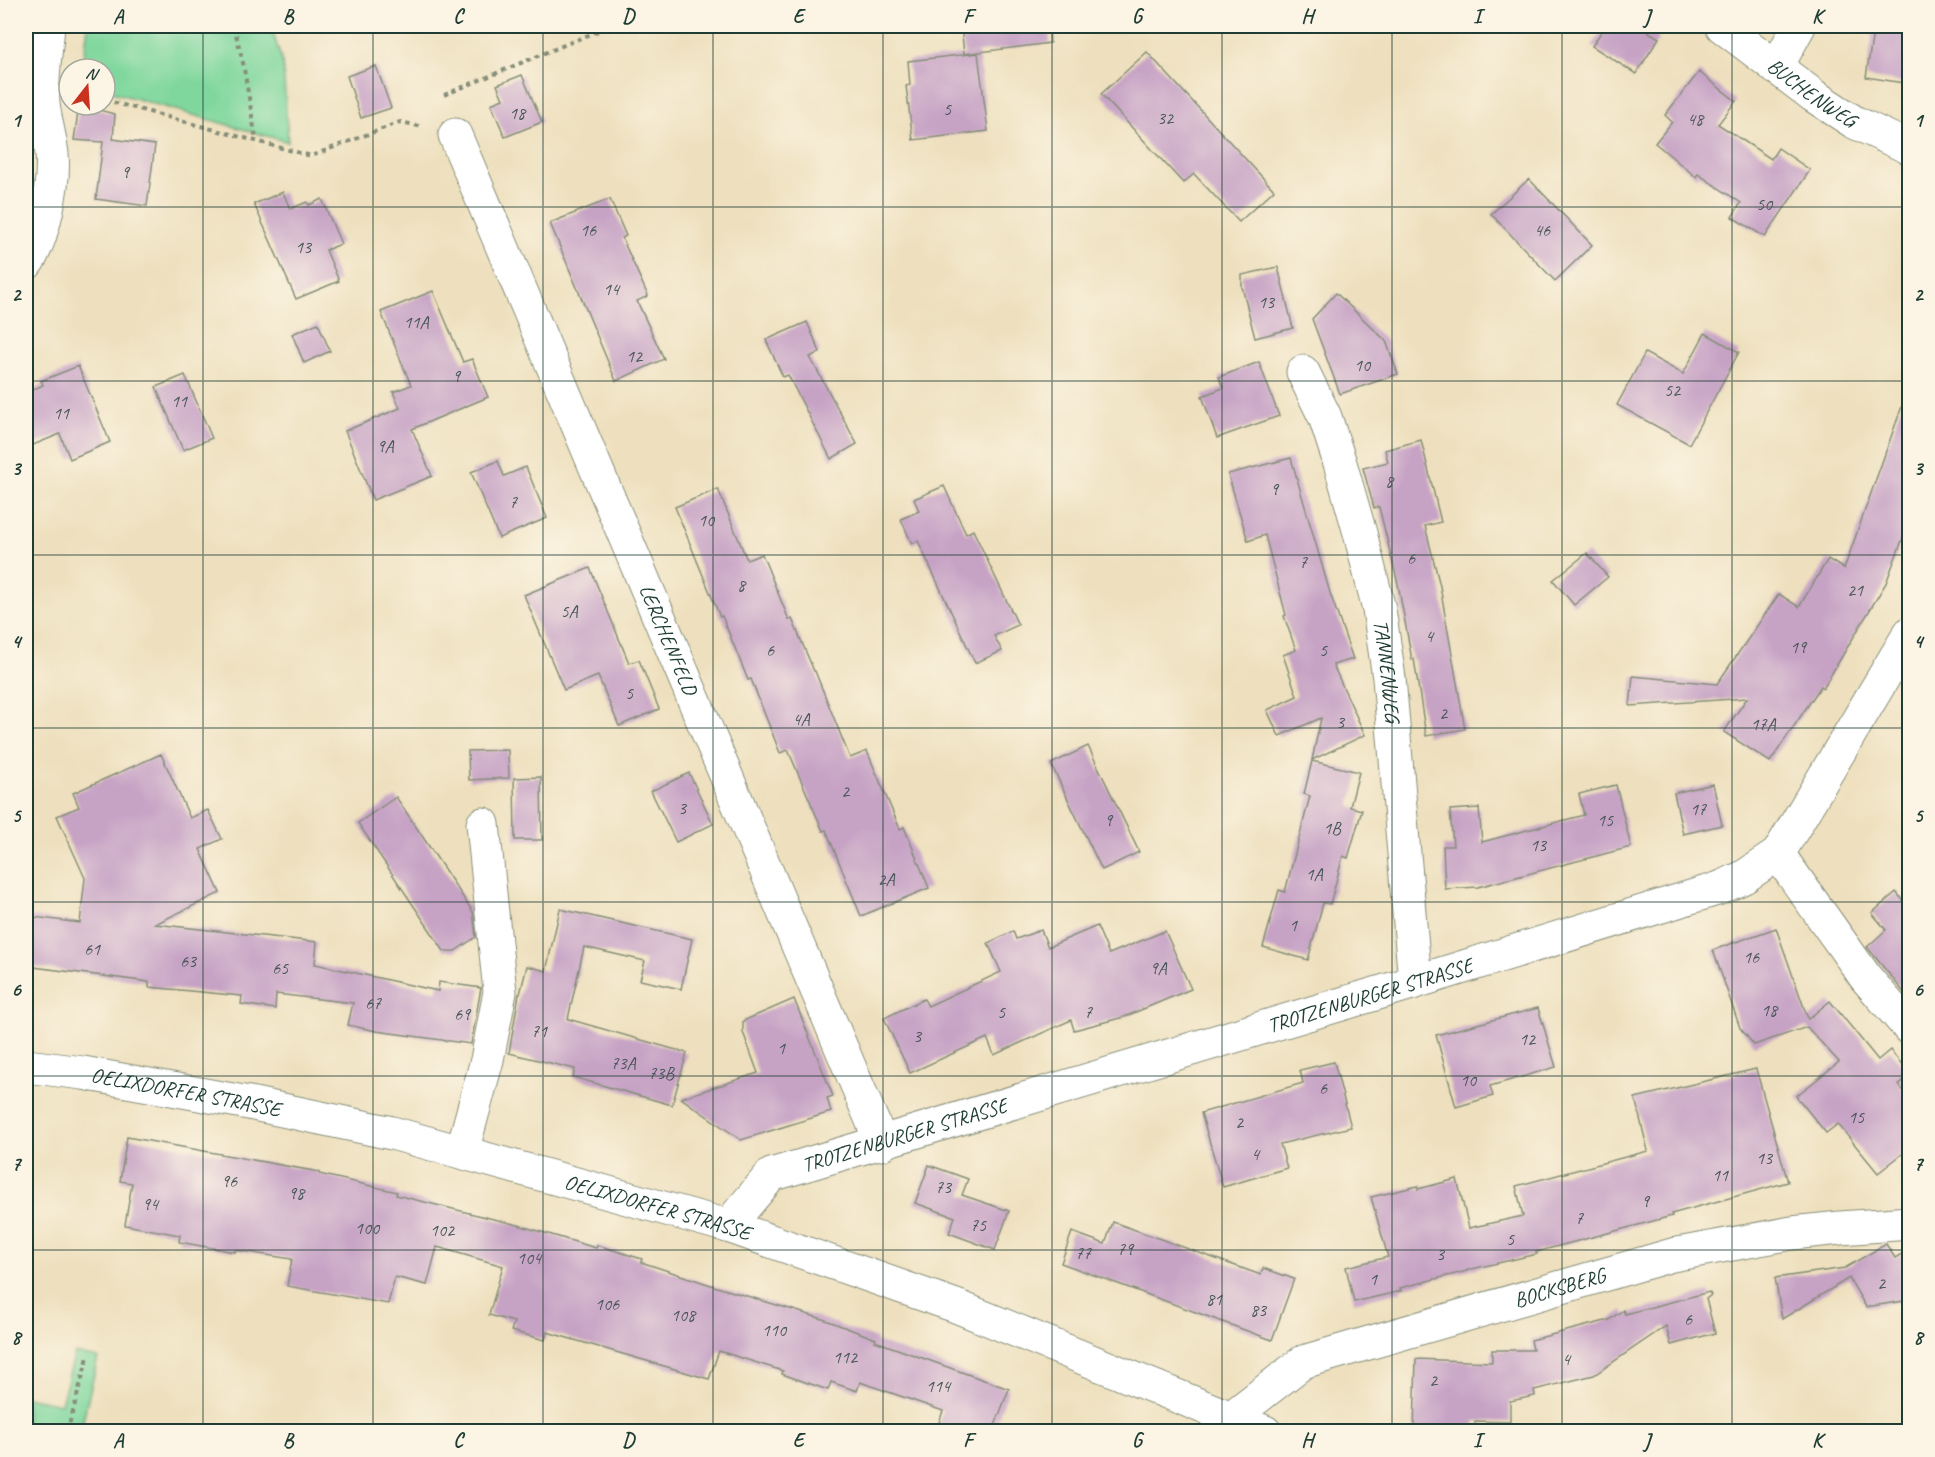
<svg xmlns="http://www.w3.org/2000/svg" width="1935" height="1457" font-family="Caveat,sans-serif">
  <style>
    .green { fill: #7fd79d; stroke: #4f8a68; stroke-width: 1.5 }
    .building { fill: #c6a2c5 }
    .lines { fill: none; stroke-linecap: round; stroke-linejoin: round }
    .minor-casing { stroke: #868e79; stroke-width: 35 }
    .path { stroke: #868e79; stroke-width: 4; stroke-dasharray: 4.5 4.5; stroke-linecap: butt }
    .minor { stroke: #fff; stroke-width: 33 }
    .grid { fill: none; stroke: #1f3d34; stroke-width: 1.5; stroke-opacity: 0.55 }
    .labels { text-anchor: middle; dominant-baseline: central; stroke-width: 5; stroke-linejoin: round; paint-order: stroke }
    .number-label { font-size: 18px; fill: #495658 }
    .street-label { font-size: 21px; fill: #1f3d34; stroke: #fcf5e5 }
    .neatline { fill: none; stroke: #1f3d34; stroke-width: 2 }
    .grid-label { font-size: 20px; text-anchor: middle; font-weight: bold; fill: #1f3d34 }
  </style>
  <rect width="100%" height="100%" fill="#fcf5e5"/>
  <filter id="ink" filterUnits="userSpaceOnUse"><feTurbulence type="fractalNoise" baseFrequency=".0167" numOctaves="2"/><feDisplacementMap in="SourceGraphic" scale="12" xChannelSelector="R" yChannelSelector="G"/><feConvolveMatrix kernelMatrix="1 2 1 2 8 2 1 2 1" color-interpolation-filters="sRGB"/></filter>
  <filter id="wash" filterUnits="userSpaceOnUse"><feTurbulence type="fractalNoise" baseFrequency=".008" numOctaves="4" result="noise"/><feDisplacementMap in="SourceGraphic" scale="24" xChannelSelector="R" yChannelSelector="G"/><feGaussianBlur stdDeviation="1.35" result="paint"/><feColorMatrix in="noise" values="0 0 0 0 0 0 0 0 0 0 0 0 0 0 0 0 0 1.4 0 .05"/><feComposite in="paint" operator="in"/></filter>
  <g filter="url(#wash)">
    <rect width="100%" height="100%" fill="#eee0be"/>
    <!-- green -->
    <g class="green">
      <path d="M88 26H271L283 65 288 142 105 90V69H82Z"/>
      <path d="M75 1353 98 1358 82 1424 122 1431H26V1397L61 1404Z"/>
    </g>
    <g id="blocks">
      <!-- building -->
      <g class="building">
        <path d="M961 26H1049L1050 43 964 54Z"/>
        <path d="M1605 26H1639L1659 38 1636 74 1592 46Z"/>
        <path d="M1874 26 1910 32V84L1866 77Z"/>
        <path d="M1147 52 1274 190 1239 222 1194 174 1183 183 1101 94Z"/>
        <path d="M978 53 988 131 913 140 906 86 910 85 908 61Z"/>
        <path d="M376 66 391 108 361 118 347 76Z"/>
        <path d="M1699 72 1736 101 1718 124 1771 159 1778 148 1810 170 1765 237 1732 217 1741 203 1698 174 1696 177 1655 143 1672 122 1665 115Z"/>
        <path d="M522 75 542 122 505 137 491 104 503 99 497 85Z"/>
        <path d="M79 105 115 114 113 139 155 145 147 206 96 199 103 142 74 140Z"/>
        <path d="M1529 179 1592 245 1555 281 1491 214Z"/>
        <path d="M283 192 290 209 307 202 309 205 322 199 341 244 326 250 339 281 296 299 254 204Z"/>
        <path d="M610 199 626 236 622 238 648 296 637 301 664 359 616 381 550 223Z"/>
        <path d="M1278 267 1293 328 1255 338 1242 287V275Z"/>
        <path d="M433 291 463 362 472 359 488 397 412 429 432 476 373 500 345 431 400 408 393 392 411 385 381 312Z"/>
        <path d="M1336 293 1386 341 1398 374 1340 394 1312 319Z"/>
        <path d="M807 322 820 352 810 357 857 444 831 459 788 375 783 377 766 340Z"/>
        <path d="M318 323 330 351 304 363 292 334Z"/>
        <path d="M1705 333 1739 352 1689 444 1617 405 1645 353 1683 374Z"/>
        <path d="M1259 362 1279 416 1217 438 1202 396 1223 388 1219 377Z"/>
        <path d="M78 366 110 442 70 459 60 434 26 448V393L43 385 41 381Z"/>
        <path d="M185 375 212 438 183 450 156 387Z"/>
        <path d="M1906 395 1910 396V519L1886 583 1823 688 1821 686 1770 762 1724 732 1747 698 1630 706 1633 676 1717 684 1779 594 1799 607 1828 559 1844 569Z"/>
        <path d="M1421 440 1441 522 1425 526 1440 586 1465 729 1426 736 1414 659 1412 660 1398 584 1379 507 1374 508 1363 468 1388 462 1385 450Z"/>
        <path d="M1291 458 1330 593 1353 659 1333 665 1365 735 1312 760 1321 718 1279 736 1267 710 1297 696 1283 655 1296 650 1284 616 1286 615 1265 535 1248 541 1228 474Z"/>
        <path d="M498 461 504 476 526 467 547 518 499 538 471 472Z"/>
        <path d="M944 486 966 534 973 530 1018 625 994 636 1002 651 975 663 918 541 912 544 901 519 919 511 914 499Z"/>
        <path d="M718 489 747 560 762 554 789 620 792 619 814 671H815L850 758 867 751 900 829 904 827 929 888 861 916 826 830 823 831 788 750 780 753 751 679 748 680 722 616 720 617 675 507Z"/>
        <path d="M1587 553 1608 577 1574 605 1553 580Z"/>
        <path d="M590 568 629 663 639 660 659 709 619 726 598 676 564 690 524 595Z"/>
        <path d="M1088 746 1139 852 1102 870 1051 764Z"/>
        <path d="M508 750 509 778 469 780 468 751Z"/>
        <path d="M161 754 190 818 208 810 222 839 200 849 220 893 155 924 317 942 315 964 438 991 439 982 481 988 471 1044 376 1031 348 1025 353 1003 276 994 275 1009 241 1004 242 996 149 987V982L26 966V916L80 923 85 878 57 816 79 807 73 793Z"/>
        <path d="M1312 761 1359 772 1350 807 1362 810 1348 858 1343 856 1330 904 1323 903 1308 960 1263 947 1279 890 1285 892 1310 796 1304 794Z"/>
        <path d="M689 773 713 824 676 842 651 791Z"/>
        <path d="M541 777 542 840H515L514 778Z"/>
        <path d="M1713 784 1722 825 1683 834 1674 793Z"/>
        <path d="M1616 785 1631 847 1478 887 1445 889 1443 846H1453L1450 810 1479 808 1482 842 1584 815 1579 794Z"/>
        <path d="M396 797 473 912 476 937 455 951H444L358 823Z"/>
        <path d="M1896 892 1910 909V1000L1867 947 1886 930 1872 913Z"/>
        <path d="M560 909 692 939 681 989 640 980 645 961 584 947 568 1019 687 1053 672 1105 573 1077 575 1069 509 1053 519 994H520L527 966 546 971Z"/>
        <path d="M1097 926 1109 954 1165 931 1191 989 1124 1017 1074 1030 1071 1020 994 1055 987 1038 910 1073 884 1018 924 999 928 1006 1001 972 988 943 1013 931 1016 939 1041 930 1048 947Z"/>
        <path d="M1776 928 1808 1019 1830 1001 1878 1060 1890 1050 1910 1074V1076L1899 1085 1910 1099V1148L1878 1173 1838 1124 1826 1133 1796 1096 1839 1062 1807 1027 1754 1045 1740 1028 1713 950Z"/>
        <path d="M794 999 833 1096 827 1098 831 1112 741 1140 681 1098 758 1073 743 1032V1021Z"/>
        <path d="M1538 1008 1556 1067 1490 1086 1493 1096 1456 1107 1436 1035Z"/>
        <path d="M1334 1062 1351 1127 1280 1144 1287 1168 1223 1187 1201 1113 1303 1083 1300 1070Z"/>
        <path d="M1756 1069 1788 1182 1671 1214 1672 1216 1536 1252 1537 1254 1467 1270V1271L1400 1288 1401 1291 1354 1302 1346 1267 1388 1257 1371 1197 1418 1186V1189L1457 1179 1469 1228 1523 1216 1516 1186 1648 1151 1635 1098Z"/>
        <path d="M127 1137 319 1172V1174L397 1192 396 1195 518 1225 596 1248 597 1245 642 1259 641 1262 717 1287 823 1319 876 1339 875 1341 1009 1389 993 1431H936L943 1411 860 1382 857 1391 831 1382 828 1390 782 1374 783 1371 719 1351 709 1379 547 1332 545 1340 511 1331 514 1322 489 1315 503 1266 437 1247 427 1285 395 1277 388 1304 287 1286 292 1259 235 1250V1252L179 1242 180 1235 125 1225 132 1183 120 1181Z"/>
        <path d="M929 1165 968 1179 962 1195 1009 1211 995 1250 949 1233 955 1217 915 1203Z"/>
        <path d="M1113 1222 1261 1275 1263 1268 1294 1279 1272 1340 1061 1263 1072 1232 1105 1244Z"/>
        <path d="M1886 1244 1895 1258 1910 1249V1300L1866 1307 1849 1278 1782 1319 1775 1278 1845 1268Z"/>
        <path d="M1709 1292 1711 1295 1706 1299 1715 1333 1671 1345 1666 1326 1594 1375 1534 1390 1535 1396 1510 1401V1422L1475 1421V1431H1414L1416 1359 1492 1362V1350H1533L1531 1340 1609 1320 1623 1310 1625 1314Z"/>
      </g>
    </g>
  </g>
  <g filter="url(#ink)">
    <use href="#blocks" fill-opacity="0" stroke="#868e79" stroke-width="1.5"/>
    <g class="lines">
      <defs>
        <g id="minor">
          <path id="s1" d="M1722 26 1814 96 1854 122 1910 148"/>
          <path d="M1776 68 1799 26"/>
          <path id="s2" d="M455 135 882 1144"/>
          <path d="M26 264C43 242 55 182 52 154 50 137 45 121 43 104 41 78 46 51 48 26"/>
          <path id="s3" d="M1303 372 1325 417 1340 463 1360 533 1379 609 1389 678 1415 982"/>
          <path d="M1778 854 1866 978 1910 1029"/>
          <path id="s4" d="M26 1066 83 1073 249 1103 392 1133 728 1226 956 1306 1265 1432"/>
          <path d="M462 1152 487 1060 500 992 483 824"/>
          <path id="s5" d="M728 1226 771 1175 1415 982 1720 888 1744 877 1778 854 1910 633"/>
          <path id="s6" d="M1232 1417 1303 1362 1672 1255 1792 1233 1840 1228 1910 1223"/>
        </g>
      </defs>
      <!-- minor casing -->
      <use href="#minor" class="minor-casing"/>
      <!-- path -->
      <g class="path">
        <path d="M234 26 243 63 256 139"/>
        <path d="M444 95 610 26"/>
        <path d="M105 100 311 156 400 122 423 127"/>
        <path d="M67 1432 88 1357"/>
      </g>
      <!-- minor -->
      <use href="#minor" class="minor"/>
    </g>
  </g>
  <!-- grid -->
  <path class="grid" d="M203 26V1432M373 26V1432M543 26V1432M713 26V1432M883 26V1432M1052 26V1432M1222 26V1432M1392 26V1432M1562 26V1432M1732 26V1432M26 207H1910M26 381H1910M26 555H1910M26 728H1910M26 902H1910M26 1076H1910M26 1250H1910"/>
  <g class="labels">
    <!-- number labels -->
    <g class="number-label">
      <text x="947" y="109">5</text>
      <text x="517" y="113">18</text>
      <text x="1165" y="118">32</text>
      <text x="1695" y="119">48</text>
      <text x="125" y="172">9</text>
      <text x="1764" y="204">50</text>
      <text x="588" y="230">16</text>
      <text x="1542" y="230">46</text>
      <text x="303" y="247">13</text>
      <text x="611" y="289">14</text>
      <text x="1266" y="302">13</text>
      <text x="416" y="322">11A</text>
      <text x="634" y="356">12</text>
      <text x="1362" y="365">10</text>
      <text x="456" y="376">9</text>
      <text x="1672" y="390">52</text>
      <text x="179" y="401">11</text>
      <text x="61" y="413">11</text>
      <text x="385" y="446">9A</text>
      <text x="1389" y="481">8</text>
      <text x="1274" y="489">9</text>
      <text x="513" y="502">7</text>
      <text x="706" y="520">10</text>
      <text x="1411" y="558">6</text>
      <text x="1303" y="562">7</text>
      <text x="741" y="585">8</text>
      <text x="1855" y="590">21</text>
      <text x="569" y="611">5A</text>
      <text x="1429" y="636">4</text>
      <text x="1798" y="647">19</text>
      <text x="770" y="650">6</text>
      <text x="1323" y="650">5</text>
      <text x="629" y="693">5</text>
      <text x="1443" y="713">2</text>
      <text x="801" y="719">4A</text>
      <text x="1340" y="722">3</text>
      <text x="1763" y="724">17A</text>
      <text x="845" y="791">2</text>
      <text x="682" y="808">3</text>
      <text x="1698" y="809">17</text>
      <text x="1108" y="820">9</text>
      <text x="1605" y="820">15</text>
      <text x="1332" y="828">1B</text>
      <text x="1538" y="845">13</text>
      <text x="1314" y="874">1A</text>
      <text x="886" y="879">2A</text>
      <text x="1293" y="925">1</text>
      <text x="92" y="949">61</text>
      <text x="1751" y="957">16</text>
      <text x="188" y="961">63</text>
      <text x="280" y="968">65</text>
      <text x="1158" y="968">9A</text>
      <text x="373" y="1003">67</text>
      <text x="1769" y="1010">18</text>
      <text x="1001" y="1012">5</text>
      <text x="1088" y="1012">7</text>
      <text x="462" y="1014">69</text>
      <text x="539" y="1031">71</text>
      <text x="917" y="1036">3</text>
      <text x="1527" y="1039">12</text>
      <text x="781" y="1048">1</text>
      <text x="623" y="1063">73A</text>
      <text x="661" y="1073">73B</text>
      <text x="1468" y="1080">10</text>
      <text x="1323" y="1088">6</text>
      <text x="1856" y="1117">15</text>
      <text x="1239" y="1122">2</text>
      <text x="1255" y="1154">4</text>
      <text x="1764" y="1158">13</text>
      <text x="1720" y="1175">11</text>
      <text x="229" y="1181">96</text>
      <text x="943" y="1187">73</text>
      <text x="296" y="1193">98</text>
      <text x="1645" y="1201">9</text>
      <text x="150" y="1204">94</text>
      <text x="1579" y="1218">7</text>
      <text x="978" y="1225">75</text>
      <text x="367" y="1228">100</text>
      <text x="442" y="1230">102</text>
      <text x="1510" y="1239">5</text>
      <text x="1125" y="1249">79</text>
      <text x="1083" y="1253">77</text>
      <text x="1440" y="1254">3</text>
      <text x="529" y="1258">104</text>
      <text x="1373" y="1279">1</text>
      <text x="1881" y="1283">2</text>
      <text x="1214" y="1299">81</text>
      <text x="607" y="1304">106</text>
      <text x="1258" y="1310">83</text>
      <text x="683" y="1315">108</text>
      <text x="1688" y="1319">6</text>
      <text x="774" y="1330">110</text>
      <text x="845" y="1357">112</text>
      <text x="1566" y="1359">4</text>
      <text x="1433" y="1380">2</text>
      <text x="938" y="1386">114</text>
    </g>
    <!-- street labels -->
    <g class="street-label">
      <text stroke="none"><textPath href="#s1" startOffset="112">BUCHENWEG</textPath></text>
      <text stroke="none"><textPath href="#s2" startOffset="548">LERCHENFELD</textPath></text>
      <text stroke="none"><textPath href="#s3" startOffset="312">TANNENWEG</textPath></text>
      <text stroke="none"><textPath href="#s5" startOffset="692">TROTZENBURGER STRASSE</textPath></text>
      <text stroke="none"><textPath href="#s4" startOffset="162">OELIXDORFER STRASSE</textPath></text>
      <text stroke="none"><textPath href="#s5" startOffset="206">TROTZENBURGER STRASSE</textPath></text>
      <text stroke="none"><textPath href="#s4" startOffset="648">OELIXDORFER STRASSE</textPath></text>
      <text stroke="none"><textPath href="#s6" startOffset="357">BOCKSBERG</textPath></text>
    </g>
  </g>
  <!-- margin -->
  <rect width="1935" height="1457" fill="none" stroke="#fcf5e5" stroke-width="66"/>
  <!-- north arrow -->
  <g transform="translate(87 87) rotate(17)"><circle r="28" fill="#fcf5e5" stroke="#a4ab9e" stroke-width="1.5"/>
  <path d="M0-4.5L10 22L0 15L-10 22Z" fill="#c8321e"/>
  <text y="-9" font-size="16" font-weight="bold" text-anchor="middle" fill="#1f3d34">N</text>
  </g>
  <rect x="33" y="33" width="1869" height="1391" class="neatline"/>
  <g class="grid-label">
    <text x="118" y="23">A</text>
    <text x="288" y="23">B</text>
    <text x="458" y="23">C</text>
    <text x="628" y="23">D</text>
    <text x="798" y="23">E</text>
    <text x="968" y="23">F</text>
    <text x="1137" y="23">G</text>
    <text x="1307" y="23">H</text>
    <text x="1477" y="23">I</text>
    <text x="1647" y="23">J</text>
    <text x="1817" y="23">K</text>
    <text x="16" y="127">1</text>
    <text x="1918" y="127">1</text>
    <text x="16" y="301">2</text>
    <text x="1918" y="301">2</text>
    <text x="16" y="475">3</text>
    <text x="1918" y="475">3</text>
    <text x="16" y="648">4</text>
    <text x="1918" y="648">4</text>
    <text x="16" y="822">5</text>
    <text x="1918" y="822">5</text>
    <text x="16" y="996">6</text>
    <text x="1918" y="996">6</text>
    <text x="16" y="1170">7</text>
    <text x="1918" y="1170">7</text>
    <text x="16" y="1344">8</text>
    <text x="1918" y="1344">8</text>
    <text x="118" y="1447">A</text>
    <text x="288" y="1447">B</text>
    <text x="458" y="1447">C</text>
    <text x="628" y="1447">D</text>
    <text x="798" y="1447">E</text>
    <text x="968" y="1447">F</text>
    <text x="1137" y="1447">G</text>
    <text x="1307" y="1447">H</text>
    <text x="1477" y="1447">I</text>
    <text x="1647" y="1447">J</text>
    <text x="1817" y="1447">K</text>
  </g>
</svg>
